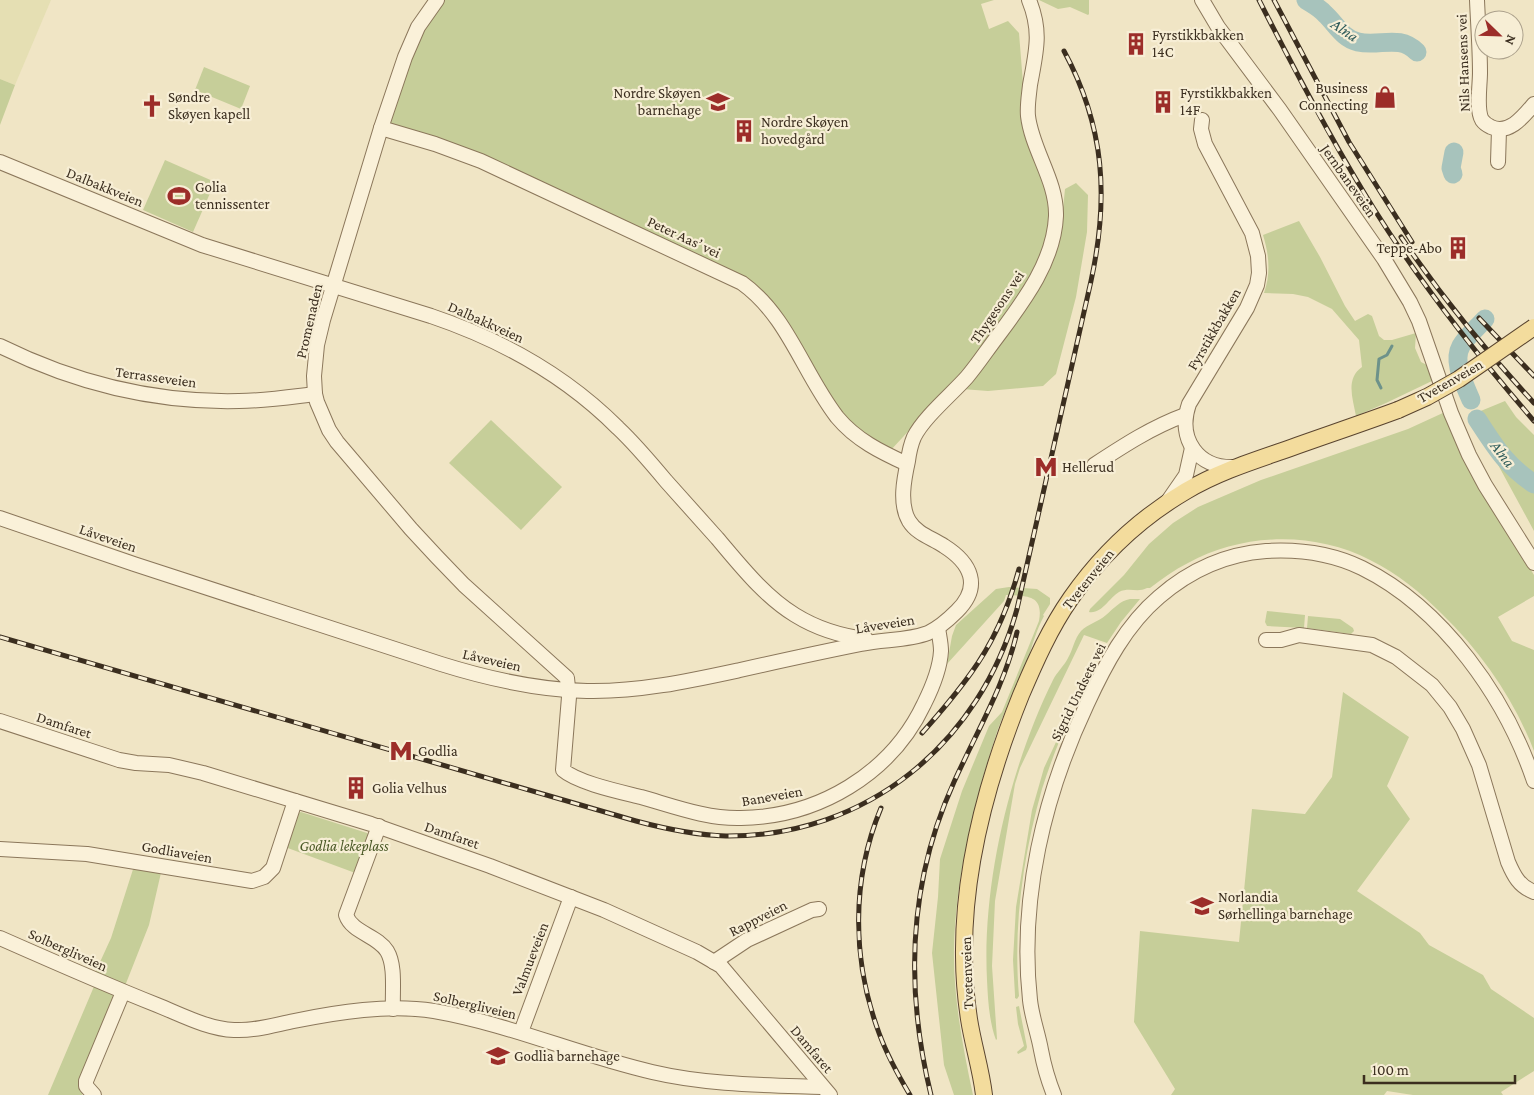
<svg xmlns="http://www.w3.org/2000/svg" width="1534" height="1095" font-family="'Crimson Pro',serif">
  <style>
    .farmland { fill: #e5dfb3 }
    .green { fill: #c6ce99 }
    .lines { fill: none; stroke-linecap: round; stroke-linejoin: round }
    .stream { stroke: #6d928a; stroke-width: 3 }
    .river { stroke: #a7c3bc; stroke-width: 19 }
    .minor-casing { stroke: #8b775b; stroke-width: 16 }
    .major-casing { stroke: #59442f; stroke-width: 18 }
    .minor { stroke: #faf1d9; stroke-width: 14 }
    .major { stroke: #f3dc9d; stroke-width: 16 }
    .rail-casing { stroke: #3b2e1f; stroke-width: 5 }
    .rail { stroke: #f7eed5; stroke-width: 3; stroke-dasharray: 9; stroke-linecap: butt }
    .major-bridge-casing { stroke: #59442f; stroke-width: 18; stroke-linecap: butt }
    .major-bridge { stroke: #f3dc9d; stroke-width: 16 }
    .labels { text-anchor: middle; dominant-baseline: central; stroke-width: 4.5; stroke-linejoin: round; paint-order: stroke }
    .poi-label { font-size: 15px; fill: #3b2e1f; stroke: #f7eed5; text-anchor: start }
    .street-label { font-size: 15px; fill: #3b2e1f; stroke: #f7eed5 }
    .park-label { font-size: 15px; font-style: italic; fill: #495825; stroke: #f7eed5 }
    .water-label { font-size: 16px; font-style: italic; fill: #2e5b5a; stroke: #f7eed5 }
  </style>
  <rect width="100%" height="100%" fill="#f0e5c5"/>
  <!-- farmland -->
  <path class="farmland" d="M0 0H51L15 85 0 79Z"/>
  <!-- green -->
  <g class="green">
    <path d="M443 0H994L981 4 989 29 1008 21 1019 33 1026 121 1046 183 1051 209 1045 252 1024 289 964 371 890 451 870 441 838 411 766 298 482 156 388 123 417 34Z"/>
    <path d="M1039 0H1089V14L1088 15 1070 7 1058 9Z"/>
    <path d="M204 67 250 86 241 109 195 90Z"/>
    <path d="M0 79 15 85 0 125Z"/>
    <path d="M165 160 215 182 193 232 143 210Z"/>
    <path d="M1076 183 1088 195 1087 232 1076 297 1056 374 1043 386 988 391 962 389 977 372 1062 219 1065 189Z"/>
    <path d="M1299 221 1320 257 1345 306 1355 321 1368 314 1372 316 1379 336 1384 340H1392L1416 333 1415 348 1421 362 1427 365 1434 380 1386 403 1356 416C1353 399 1345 379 1362 367L1359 340 1332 309 1308 297 1293 294 1264 293C1271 274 1269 254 1263 235Z"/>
    <path d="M1505 401 1516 417 1534 435V531L1471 415Z"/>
    <path d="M1445 412 1468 467 1534 575V596L1498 617 1512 641 1534 650V751C1514 699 1482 653 1442 614 1421 593 1397 573 1370 560 1314 531 1243 533 1188 563 1174 570 1162 579 1150 588H1147C1138 593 1129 587 1119 592 1109 598 1102 614 1089 612L1090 609 1124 575 1149 544 1173 523 1198 507 1261 480 1408 429Z"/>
    <path d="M491 420 562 487 521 530 449 463Z"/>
    <path d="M1009 587 1037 589 1050 598V604L1043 615 1044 616C1036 631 1033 643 1028 659 1019 682 1007 705 998 729 975 799 956 874 954 948 953 997 963 1048 973 1095H954L944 1065 932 953 938 897 940 859 962 791 989 726 1002 712 1039 621C1044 594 1026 596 1006 595L1004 601 947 664 952 636 956 625 996 589Z"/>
    <path d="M1130 599H1140L1121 622 1107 643 1084 635 1020 768 1015 784 995 901 992 966 997 1039 996 1040C989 1021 988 1000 987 980 982 883 1010 767 1053 680 1057 672 1064 666 1068 658 1073 650 1074 639 1081 631 1088 624 1098 622 1106 615 1114 608 1120 601 1130 599Z"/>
    <path d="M1267 611 1305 615 1304 628 1267 626 1265 622Z"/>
    <path d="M1308 616 1340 619 1353 628 1354 631 1351 634 1307 628Z"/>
    <path d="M1343 692 1409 737 1387 786 1410 819 1357 891 1420 933 1429 945 1483 975 1491 989 1534 1018V1071L1501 1092 1503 1095H1413L1387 1091 1384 1095H1171L1175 1089 1134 1022 1140 931 1239 942 1252 809 1305 814 1332 777Z"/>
    <path d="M1069 714C1069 722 1062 733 1059 742 1053 757 1047 773 1042 789 1023 856 1013 926 1019 996L1017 999 1015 998V995L1013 960 1016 907 1032 810 1044 768Z"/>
    <path d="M301 812 367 833 369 835 358 874 285 847 298 813Z"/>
    <path d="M136 860 163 864 149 925 82 1095H48L98 977 95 973 111 938Z"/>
    <path d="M1019 1006 1027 1047 1026 1050 1018 1054 1017 1052 1024 1046 1018 1024 1016 1007Z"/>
  </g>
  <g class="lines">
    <!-- stream -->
    <path class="stream" d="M1381 388 1377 380 1379 359 1387 355 1392 346"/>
    <!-- river -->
    <g class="river">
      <path d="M1306 0C1312 4 1320 8 1325 14 1336 24 1342 38 1358 42 1380 47 1399 34 1417 52"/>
      <path d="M1453 174 1451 168 1454 152"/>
      <path d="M1471 400C1465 385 1452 362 1461 346 1466 337 1477 328 1485 319"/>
      <path d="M1477 419C1496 448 1505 464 1534 484"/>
    </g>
    <defs>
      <g id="minor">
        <path d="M437 0 418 27 405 57 381 128 323 320 317 345 314 376 315 394 317 402 329 430 337 442 411 529 437 557 464 585 567 678 569 697 563 770C578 783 621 792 641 797 673 806 707 819 741 818 818 817 891 774 924 704 932 688 940 669 941 651 941 643 939 635 938 628"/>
        <path d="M1202 0 1218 27 1280 110 1384 259 1410 302 1419 321 1451 413 1469 455 1485 485 1534 563"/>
        <path d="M1477 0C1478 24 1480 49 1480 73 1480 85 1476 110 1482 120 1484 123 1487 125 1491 127 1509 135 1523 117 1534 104"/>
        <path d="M1202 120 1201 129 1205 144 1252 233 1258 256 1259 273 1257 285 1247 308 1189 404C1177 439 1198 469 1235 467"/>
        <path d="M381 128 435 144 481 161 742 283C788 316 803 373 837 417 856 440 881 452 907 464"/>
        <path d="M0 162 202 245 431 316C502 340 565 375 618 428 635 444 651 463 666 481 683 500 700 519 717 538 740 565 764 596 795 615 816 628 841 636 866 639"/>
        <path d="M1498 162 1499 130"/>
        <path d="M0 346C75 383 155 403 239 401 264 401 290 397 315 394"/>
        <path d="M1094 465C1123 446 1152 427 1185 415"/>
        <path d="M1168 501 1186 475 1192 448"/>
        <path d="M0 518 134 564 441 664C489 679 538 690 587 691 639 692 689 681 740 670 780 661 821 652 861 644 883 639 907 641 928 633 939 628 949 619 957 611 982 586 971 563 944 546 932 538 917 534 909 521 899 504 904 479 908 461 909 453 911 444 914 437 924 417 952 394 967 377 978 364 987 350 997 337 1023 302 1054 262 1056 216 1057 181 1032 150 1028 116 1027 106 1029 95 1030 85 1036 52 1042 32 1029 0"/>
        <path d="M1266 640H1281L1299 635 1372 645 1396 657 1432 685 1450 707 1463 729 1479 765 1508 862C1514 876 1519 886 1534 892"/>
        <path d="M0 721 119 760 136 763 169 765 203 773 371 824 490 866 604 910 697 952 721 966 830 1095"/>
        <path d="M379 826 346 915C352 933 377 935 387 951 396 966 392 992 393 1009"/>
        <path d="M0 849 87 854 252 881 264 877 273 868 295 801"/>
        <path d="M0 938C52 961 104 984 157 1005 182 1015 208 1029 234 1030 255 1031 274 1025 294 1021 338 1012 388 1004 434 1011 509 1024 578 1055 652 1072 707 1085 766 1085 822 1087"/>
        <path d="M714 962 747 940 812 910 819 909"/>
        <path d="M521 1032 571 897"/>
        <path d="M94 1095 86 1086V1081L123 992"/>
        <path d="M1054 1095C1048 1080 1044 1066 1041 1050 1038 1033 1032 1018 1030 1000 1019 899 1044 795 1087 704 1105 665 1126 625 1159 597 1189 571 1226 554 1266 551 1299 549 1333 554 1362 568 1443 608 1506 698 1534 781"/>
      </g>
      <path id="major" d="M984 1095C981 1069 973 1045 969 1019 966 999 964 977 964 956 963 867 988 777 1021 695 1035 662 1050 628 1071 598 1101 555 1140 518 1186 491 1216 473 1250 462 1282 451 1321 437 1360 424 1398 410"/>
    </defs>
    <!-- minor casing -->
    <use href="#minor" class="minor-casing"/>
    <!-- major casing -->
    <use href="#major" class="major-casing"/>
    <!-- minor -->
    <use href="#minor" class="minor"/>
    <!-- major -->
    <use href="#major" class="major"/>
    <defs>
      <g id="rail">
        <path d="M1259 0C1295 71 1332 142 1374 209 1421 284 1476 354 1534 421"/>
        <path d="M1274 0 1349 142 1412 242"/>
        <path d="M1401 237C1441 296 1486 351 1534 403"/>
        <path d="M1479 318 1534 376"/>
        <path d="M0 637 636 821C666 829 695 835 726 836 867 837 980 743 1017 609L1091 281C1109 198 1105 127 1064 51"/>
        <path d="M922 733C939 714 956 694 971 673 993 643 1009 606 1019 569"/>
        <path d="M881 808C851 880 852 960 879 1033 887 1055 898 1075 910 1095"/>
        <path d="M931 1095C905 989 908 883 954 782 976 733 1005 685 1017 632"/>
      </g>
    </defs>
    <!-- rail casing -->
    <use href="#rail" class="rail-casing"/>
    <!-- rail -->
    <use href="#rail" class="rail"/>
    <defs>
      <path id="major-bridge" d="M1398 410 1427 397 1459 379 1534 327"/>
    </defs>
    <!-- major-bridge casing -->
    <use href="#major-bridge" class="major-bridge-casing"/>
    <!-- major-bridge -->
    <use href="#major-bridge" class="major-bridge"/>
  </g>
  <!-- icons -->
  <defs>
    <symbol id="building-bare" viewBox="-9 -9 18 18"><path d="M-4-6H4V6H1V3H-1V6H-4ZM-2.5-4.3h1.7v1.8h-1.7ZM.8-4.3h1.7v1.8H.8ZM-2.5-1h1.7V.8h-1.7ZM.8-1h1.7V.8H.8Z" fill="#9c2d29" stroke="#f7eed5" stroke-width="2.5" paint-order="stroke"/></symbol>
    <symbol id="shop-bare" viewBox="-9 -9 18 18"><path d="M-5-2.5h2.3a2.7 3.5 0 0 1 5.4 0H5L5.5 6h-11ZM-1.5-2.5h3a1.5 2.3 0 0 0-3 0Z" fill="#9c2d29" stroke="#f7eed5" stroke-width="2.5" paint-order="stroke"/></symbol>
    <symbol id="school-bare" viewBox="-9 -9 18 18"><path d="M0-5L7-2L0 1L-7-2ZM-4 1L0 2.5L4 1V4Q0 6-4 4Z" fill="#9c2d29" stroke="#f7eed5" stroke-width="2.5" paint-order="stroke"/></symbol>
    <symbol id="church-bare" viewBox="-9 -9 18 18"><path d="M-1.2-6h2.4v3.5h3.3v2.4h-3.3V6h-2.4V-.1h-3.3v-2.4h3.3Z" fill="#9c2d29" stroke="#f7eed5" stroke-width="2.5" paint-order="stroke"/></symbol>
    <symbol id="stadium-bare" viewBox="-9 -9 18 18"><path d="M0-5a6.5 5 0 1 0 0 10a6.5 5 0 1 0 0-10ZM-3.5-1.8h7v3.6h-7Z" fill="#9c2d29" stroke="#f7eed5" stroke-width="2.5" paint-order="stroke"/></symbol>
    <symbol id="metro-bare" viewBox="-9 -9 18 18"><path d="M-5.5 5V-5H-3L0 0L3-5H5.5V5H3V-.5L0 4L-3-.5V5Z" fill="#9c2d29" stroke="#f7eed5" stroke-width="2.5" paint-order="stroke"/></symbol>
  </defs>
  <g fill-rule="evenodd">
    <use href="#building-bare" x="1120" y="28" width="32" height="32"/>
    <use href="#shop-bare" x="1369" y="81" width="32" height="32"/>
    <use href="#school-bare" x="702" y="86" width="32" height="32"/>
    <use href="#building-bare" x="1147" y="86" width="32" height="32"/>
    <use href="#church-bare" x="136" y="90" width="32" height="32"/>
    <use href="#building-bare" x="728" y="115" width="32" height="32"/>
    <use href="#stadium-bare" x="163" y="180" width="32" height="32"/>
    <use href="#building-bare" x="1442" y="232" width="32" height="32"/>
    <use href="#metro-bare" x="1030" y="451" width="32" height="32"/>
    <use href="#metro-bare" x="385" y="735" width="32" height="32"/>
    <use href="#building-bare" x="340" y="772" width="32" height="32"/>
    <use href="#school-bare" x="1186" y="890" width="32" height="32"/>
    <use href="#school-bare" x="482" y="1040" width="32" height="32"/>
  </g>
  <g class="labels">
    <!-- poi labels -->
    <g class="poi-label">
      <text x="1152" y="35">Fyrstikkbakken<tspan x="1152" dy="17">14C</tspan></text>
      <text x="1368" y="88" text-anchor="end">Business<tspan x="1368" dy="17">Connecting</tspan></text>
      <text x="701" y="93" text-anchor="end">Nordre Skøyen<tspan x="701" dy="17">barnehage</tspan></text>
      <text x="1180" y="93">Fyrstikkbakken<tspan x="1180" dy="17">14F</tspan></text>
      <text x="168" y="97">Søndre<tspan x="168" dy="17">Skøyen kapell</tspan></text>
      <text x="761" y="122">Nordre Skøyen<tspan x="761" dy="17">hovedgård</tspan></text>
      <text x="195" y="187">Golia<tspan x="195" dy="17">tennissenter</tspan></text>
      <text x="1442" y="248" text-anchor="end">Teppe-Abo</text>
      <text x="1062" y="467">Hellerud</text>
      <text x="418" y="751">Godlia</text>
      <text x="372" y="788">Golia Velhus</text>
      <text x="1218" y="897">Norlandia<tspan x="1218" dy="17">Sørhellinga barnehage</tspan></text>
      <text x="514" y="1056">Godlia barnehage</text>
    </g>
    <!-- street labels -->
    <g class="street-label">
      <text transform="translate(1463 63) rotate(-92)">Nils Hansens vei</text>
      <text transform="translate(1349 181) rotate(55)">Jernbaneveien</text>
      <text transform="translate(105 187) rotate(22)">Dalbakkveien</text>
      <text transform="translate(684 237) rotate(25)">Peter Aas’ vei</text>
      <text transform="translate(997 307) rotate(-56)">Thygesons vei</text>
      <text transform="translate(309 321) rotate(-77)">Promenaden</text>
      <text transform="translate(486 322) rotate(24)">Dalbakkveien</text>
      <text transform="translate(1214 329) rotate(-60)">Fyrstikkbakken</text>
      <text transform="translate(156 377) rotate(8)">Terrasseveien</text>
      <text transform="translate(1450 381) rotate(-30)">Tvetenveien</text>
      <text transform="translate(108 538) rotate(19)">Låveveien</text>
      <text transform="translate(1088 579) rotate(-51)">Tvetenveien</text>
      <text transform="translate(885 624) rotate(-9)">Låveveien</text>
      <text transform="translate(492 660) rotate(13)">Låveveien</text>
      <text transform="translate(1078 692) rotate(-64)">Sigrid Undsets vei</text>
      <text transform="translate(64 725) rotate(18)">Damfaret</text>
      <text transform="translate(772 796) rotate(-10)">Baneveien</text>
      <text transform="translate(452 835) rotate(19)">Damfaret</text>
      <text transform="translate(177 852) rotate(10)">Godliaveien</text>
      <text transform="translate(758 918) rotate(-27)">Rappveien</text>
      <text transform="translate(68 950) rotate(24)">Solbergliveien</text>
      <text transform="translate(530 959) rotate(-69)">Valmueveien</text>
      <text transform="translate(967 973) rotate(-92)">Tvetenveien</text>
      <text transform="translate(475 1005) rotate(13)">Solbergliveien</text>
      <text transform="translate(812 1049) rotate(50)">Damfaret</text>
    </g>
    <!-- park labels -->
    <g class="park-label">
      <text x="344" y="846">Godlia lekeplass</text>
    </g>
    <!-- water labels -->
    <g class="water-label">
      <text transform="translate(1345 30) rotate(34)">Alna</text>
      <text transform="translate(1503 454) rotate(52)">Alna</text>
    </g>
  </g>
  <!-- north arrow -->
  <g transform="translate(1499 35) rotate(113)"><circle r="24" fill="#f7eed5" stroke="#aca18c"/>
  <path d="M0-4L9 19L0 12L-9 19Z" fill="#9c2d29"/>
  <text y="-8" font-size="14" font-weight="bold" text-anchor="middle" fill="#3b2e1f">N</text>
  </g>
  <!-- scale -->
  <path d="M1364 1075v8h151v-8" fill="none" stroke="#3b2e1f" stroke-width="2.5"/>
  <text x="1372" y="1075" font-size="15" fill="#3b2e1f" stroke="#f7eed5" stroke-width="4" paint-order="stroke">100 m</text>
</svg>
